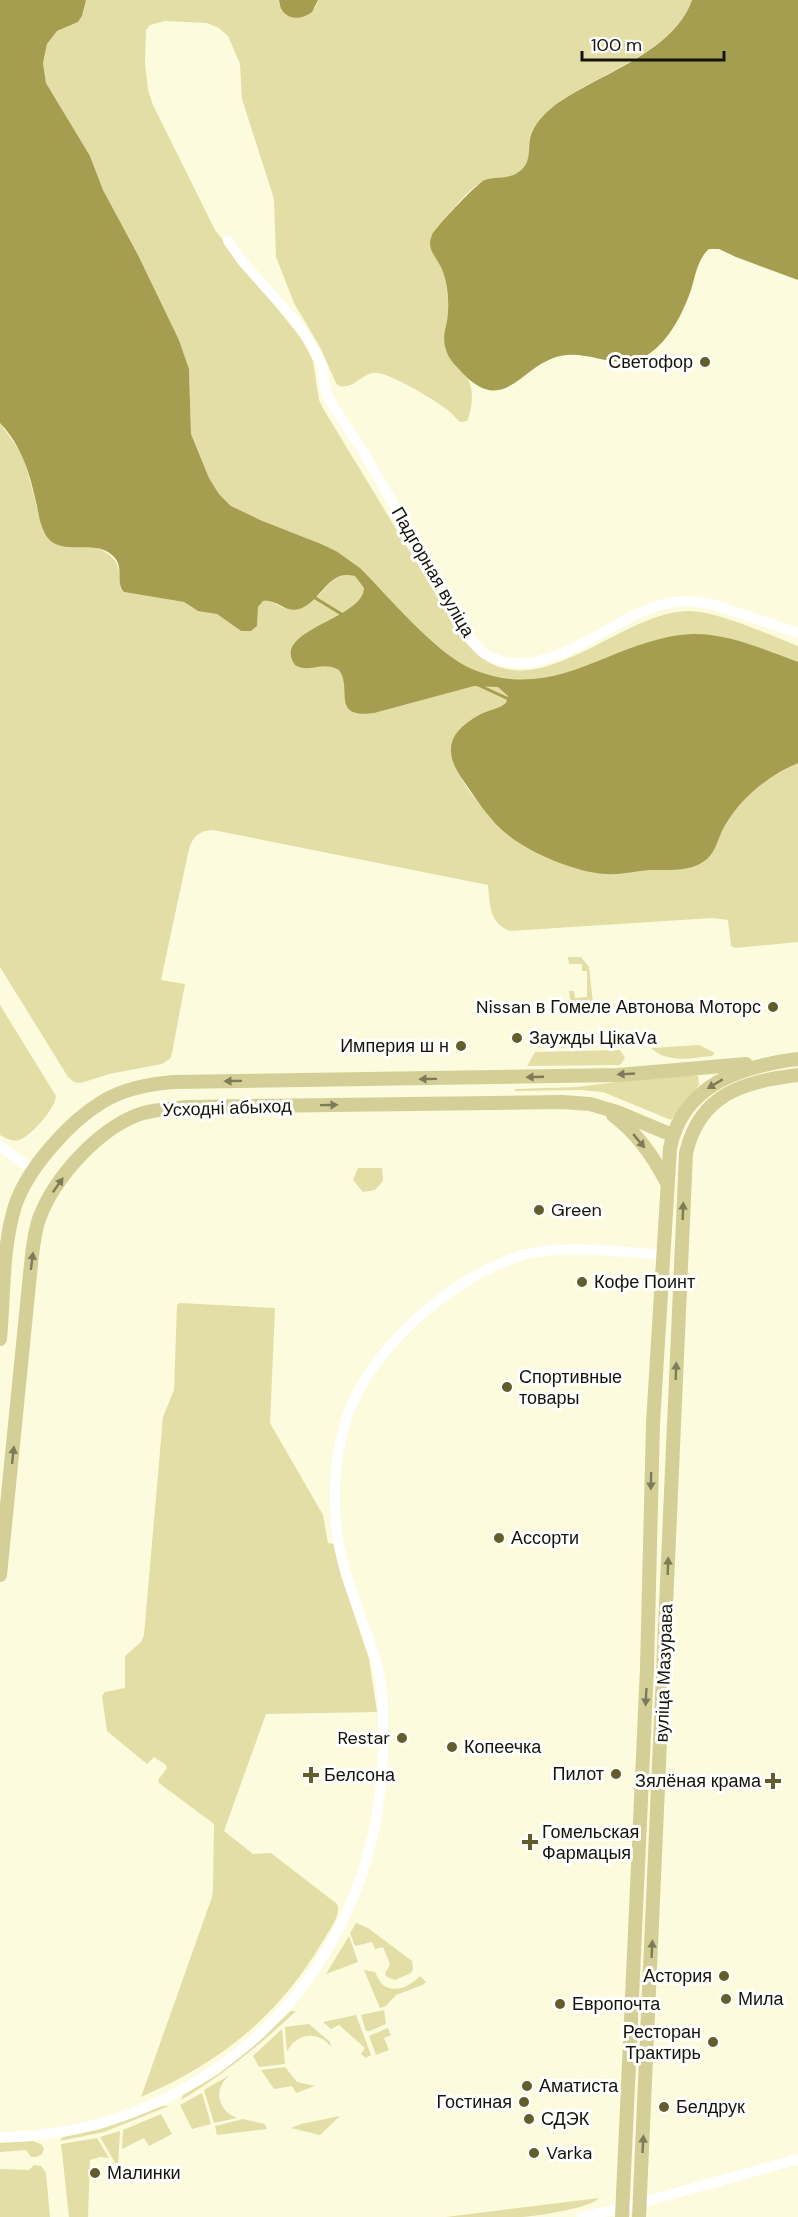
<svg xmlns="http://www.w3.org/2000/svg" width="798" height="2217" font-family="'DM Sans',sans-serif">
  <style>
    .green { fill: #e2dea6; fill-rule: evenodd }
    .water { fill: #a59e51 }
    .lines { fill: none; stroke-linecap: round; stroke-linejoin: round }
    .stream { stroke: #a59e51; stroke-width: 3 }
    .minor { stroke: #fff; stroke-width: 10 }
    .major { stroke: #d4cf97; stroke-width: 14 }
    .oneway { fill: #7e7b58 }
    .poi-dot { fill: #625d2a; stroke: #fff; stroke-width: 2 }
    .labels { text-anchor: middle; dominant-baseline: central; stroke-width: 6; stroke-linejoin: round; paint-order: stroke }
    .poi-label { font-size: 18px; fill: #15140a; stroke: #fff; text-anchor: start }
    .street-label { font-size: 18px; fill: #15140a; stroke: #fff }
  </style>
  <rect width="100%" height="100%" fill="#fdfbde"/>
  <!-- green -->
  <g class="green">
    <path d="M86 0H279V5L315 8 318 0H692C672 55 595 73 552 108 544 115 533 125 530 136 527 148 532 162 521 171 510 180 497 176 486 180 468 187 447 217 434 232 424 250 442 261 445 278 447 290 449 304 448 315 447 328 442 339 447 352 451 364 464 370 469 381 474 393 472 410 467 421L460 422C456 419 454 415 450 412 439 402 385 369 372 373 360 376 353 389 339 386L336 383 321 349 294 303 276 257 274 199 242 99 240 64 228 36 219 28 207 23 165 21 150 25 146 30 145 62 148 90 153 105 215 230 300 337 307 349 313 361 319 400 324 410 461 636C524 724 610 616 685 611 713 609 770 635 798 646V942L735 948 731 946 728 920 712 918 510 931C489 923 490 905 488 885L213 830C199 831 193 836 189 849L161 980 185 984 171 1058 162 1064 109 1074 81 1083 74 1082 68 1077 0 967V423L23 455 42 526 49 540C83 546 125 542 120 588L124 592 184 602 193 608 217 614 241 631H251L257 626 258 607 263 601H271L283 608C292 605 308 604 315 598 328 588 331 575 350 575L336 551 245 514 231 506 219 494 209 478 191 434 189 369 179 340 138 255 103 190 90 156 46 83 43 63 47 44 57 31 78 22 82 16ZM524 699 493 821C433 750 434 729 524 699Z"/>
    <path d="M568 957H581L589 967 593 1003 587 1009 580 1007 570 999 569 991H574L575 998 587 997V971H582V964H569Z"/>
    <path d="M0 1005 56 1096C56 1108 30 1137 19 1140 12 1142 6 1138 0 1135Z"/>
    <path d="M699 1045 715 1053 712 1056C690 1058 669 1064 651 1048Z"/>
    <path d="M620 1050 625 1058 620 1065 527 1066 535 1052Z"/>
    <path d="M687 1073 698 1076 699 1085 671 1120 603 1092 580 1090 515 1091V1089L577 1087Z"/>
    <path d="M358 1168H382L383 1181 375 1190 363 1192 353 1180Z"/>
    <path d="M180 1303 275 1308 270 1423 323 1515 328 1543 335 1544 341 1575 369 1659 377 1712 266 1714 224 1831 253 1854 271 1853 337 1904C342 1915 328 1932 323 1941 278 2017 221 2062 141 2097L212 1897 213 1889 214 1824 159 1783 158 1780 167 1768 166 1765 154 1757 147 1764 107 1731 102 1696 105 1692 125 1688V1656L141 1642 144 1635 163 1417 174 1390 177 1305Z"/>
    <path d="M356 1923 368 1928 412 1961 413 1969 411 1973 395 1980 387 1977 385 1974 390 1964 383 1947 375 1949 372 1942 355 1946 350 1933Z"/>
    <path d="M349 1936 358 1962 326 1974Z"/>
    <path d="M364 1970 375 1972C377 1976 379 1981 383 1985 395 1994 412 1985 420 1976L426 1982 423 1985 396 1995 386 2006 380 2008Z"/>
    <path d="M384 2010 386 2024 370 2031H366L361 2015Z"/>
    <path d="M291 2011H296C260 2045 223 2075 181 2100L183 2095 217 2075 245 2053Z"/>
    <path d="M356 2015 371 2055 366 2058 361 2054 365 2048 339 2025 331 2029 323 2022Z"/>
    <path d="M309 2024 330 2042 331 2047C319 2030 295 2033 287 2052L285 2027Z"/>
    <path d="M388 2028 391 2035 384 2038 389 2050 376 2055 369 2036Z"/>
    <path d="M282 2029 285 2064 259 2067 253 2056Z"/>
    <path d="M285 2067 297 2082 315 2086 296 2093 292 2086 274 2089 261 2070Z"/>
    <path d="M230 2075C213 2088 217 2110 237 2118L214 2123 204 2090Z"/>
    <path d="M202 2093 211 2124 192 2129 180 2105Z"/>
    <path d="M163 2106H169L104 2132 60 2141 63 2137 101 2129Z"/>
    <path d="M161 2114 172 2134 149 2146 144 2138 122 2149 123 2130Z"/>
    <path d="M340 2116 320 2135 291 2128 301 2124Z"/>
    <path d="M243 2119 265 2124 267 2129 217 2135 215 2126Z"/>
    <path d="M120 2131 118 2168 100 2137Z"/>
    <path d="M97 2138 109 2158 100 2157 90 2160 88 2217H69L61 2144Z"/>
    <path d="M33 2141 41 2144 44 2149 42 2154 37 2157H31L26 2150 0 2152V2143Z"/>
    <path d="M34 2165 41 2166 46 2173 50 2217H0V2169L29 2170Z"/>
    <path d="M599 2198C591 2208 537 2216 522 2217 497 2217 471 2217 446 2217Z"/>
  </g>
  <!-- water -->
  <g class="water">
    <path d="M0 0H86L82 16 78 22 57 31 47 44 43 63 46 83 90 156 103 190 138 255 179 340 189 369 191 434 209 478 219 494 231 506 260 520 321 544 336 551 360 568C389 597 436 654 472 669 557 705 612 638 692 634 728 633 765 650 798 662V763C768 775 740 799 724 827 718 838 716 851 707 859 692 872 669 870 650 870 635 871 620 875 605 874 574 872 524 851 501 829 487 816 476 799 465 783 442 752 447 732 481 714 489 710 499 709 506 703L508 696 498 687 474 686 374 713C330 719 353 689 339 670 322 660 309 674 295 665 270 630 364 619 364 588L355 576C329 569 322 599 302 608 286 615 277 598 263 601L258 607 257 626 251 631H241L217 614 198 611 184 602 124 592C113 582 130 562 104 550 87 543 59 554 47 537 41 528 39 517 37 506 30 475 23 447 0 423Z"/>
    <path d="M279 0H318L312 12C298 23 280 18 279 0Z"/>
    <path d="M692 0H798V280L736 257 719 249H709C698 258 695 277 691 290 683 313 670 339 649 354 622 373 595 352 566 355 520 360 506 424 457 367 447 357 442 345 445 330 450 313 449 289 443 272 439 259 425 250 432 235 436 227 478 182 485 180 497 176 509 180 520 171 531 163 528 150 530 138 533 125 544 114 554 106 597 74 673 54 692 0Z"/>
  </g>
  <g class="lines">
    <!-- stream -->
    <g class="stream">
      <path d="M312 596 343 615"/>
      <path d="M476 684 511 700"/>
    </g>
    <!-- minor -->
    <g class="minor">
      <path d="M228 241 243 262 296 322 310 342 323 368 324 383 328 398 366 456 469 637C474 643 479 650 485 654 544 688 608 618 664 604 681 599 698 601 715 605L798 633"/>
      <path d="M0 1146 33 1170"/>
      <path d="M0 2137C91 2137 176 2104 246 2046 336 1970 384 1856 383 1739 383 1719 384 1698 380 1678 369 1626 340 1578 336 1524 333 1487 336 1447 349 1412 375 1344 454 1276 523 1255 563 1244 623 1252 664 1255"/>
      <path d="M582 2217 622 2208 798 2159"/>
    </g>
    <!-- major -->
    <g class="major">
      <path d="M613 1115C636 1132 653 1156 666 1181"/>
      <path d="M0 1339C4 1296 2 1248 15 1206 27 1169 69 1122 102 1102 123 1089 148 1084 173 1082L618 1075 746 1064"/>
      <path d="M0 1575 30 1274C32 1256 33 1237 39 1219 54 1178 98 1129 140 1114 154 1109 171 1109 186 1107L562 1102 590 1104 617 1112 672 1135"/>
      <path d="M622 2217 647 1668 653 1423 670 1148C683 1084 742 1066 798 1059"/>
      <path d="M639 2217 686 1153C700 1093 744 1082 798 1075"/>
    </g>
  </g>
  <!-- one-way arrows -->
  <defs><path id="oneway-solid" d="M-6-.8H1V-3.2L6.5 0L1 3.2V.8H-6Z" transform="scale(1.5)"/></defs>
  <g class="oneway">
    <use href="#oneway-solid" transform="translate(626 1074) rotate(177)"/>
    <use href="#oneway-solid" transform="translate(535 1077) rotate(178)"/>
    <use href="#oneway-solid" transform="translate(428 1079) rotate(179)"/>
    <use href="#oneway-solid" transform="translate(233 1081) rotate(179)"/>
    <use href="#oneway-solid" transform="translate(715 1084) rotate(149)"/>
    <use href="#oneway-solid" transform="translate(329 1105) rotate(-1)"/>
    <use href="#oneway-solid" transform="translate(639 1141) rotate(50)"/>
    <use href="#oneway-solid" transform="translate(58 1185) rotate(-55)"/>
    <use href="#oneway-solid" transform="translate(683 1211) rotate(-88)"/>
    <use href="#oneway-solid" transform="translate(32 1261) rotate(-83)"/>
    <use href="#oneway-solid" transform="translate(676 1371) rotate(-88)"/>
    <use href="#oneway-solid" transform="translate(13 1455) rotate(-84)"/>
    <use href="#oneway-solid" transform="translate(651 1481) rotate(91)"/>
    <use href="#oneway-solid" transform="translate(668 1566) rotate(-88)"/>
    <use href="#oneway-solid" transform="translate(646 1697) rotate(93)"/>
    <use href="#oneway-solid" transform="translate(652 1949) rotate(-87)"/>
    <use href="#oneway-solid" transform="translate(643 2144) rotate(-87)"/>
  </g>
  <!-- markers -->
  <g class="poi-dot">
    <circle cx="705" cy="362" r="6"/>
    <circle cx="773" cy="1007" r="6"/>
    <circle cx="517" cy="1038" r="6"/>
    <circle cx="461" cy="1046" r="6"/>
    <circle cx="539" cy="1210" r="6"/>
    <circle cx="582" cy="1282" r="6"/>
    <circle cx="507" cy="1387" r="6"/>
    <circle cx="499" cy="1538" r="6"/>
    <circle cx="402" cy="1738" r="6"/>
    <circle cx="452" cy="1747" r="6"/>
    <circle cx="616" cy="1774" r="6"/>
    <path d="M308 1766h6v6h6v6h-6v6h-6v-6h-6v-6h6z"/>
    <path d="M770 1772h6v6h6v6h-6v6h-6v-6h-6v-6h6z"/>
    <path d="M527 1833h6v6h6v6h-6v6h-6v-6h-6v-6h6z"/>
    <circle cx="724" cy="1976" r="6"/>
    <circle cx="726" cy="1999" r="6"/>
    <circle cx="560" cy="2004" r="6"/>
    <circle cx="713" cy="2042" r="6"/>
    <circle cx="527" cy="2086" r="6"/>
    <circle cx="524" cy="2102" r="6"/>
    <circle cx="664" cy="2107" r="6"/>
    <circle cx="529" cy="2119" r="6"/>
    <circle cx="534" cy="2153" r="6"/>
    <circle cx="95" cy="2173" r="6"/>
  </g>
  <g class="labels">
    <!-- poi labels -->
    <g class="poi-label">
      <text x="693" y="362" text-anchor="end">Светофор</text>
      <text x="761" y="1007" text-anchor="end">Nissan в Гомеле Автонова Моторс</text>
      <text x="529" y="1038">Заужды ЦікаVа</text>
      <text x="449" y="1046" text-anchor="end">Империя ш н</text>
      <text x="551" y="1210">Green</text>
      <text x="594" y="1282">Кофе Поинт</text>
      <text x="519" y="1377">Спортивные<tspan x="519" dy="21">товары</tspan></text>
      <text x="511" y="1538">Ассорти</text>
      <text x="390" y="1738" text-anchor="end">Restar</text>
      <text x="464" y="1747">Копеечка</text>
      <text x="604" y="1774" text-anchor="end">Пилот</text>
      <text x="324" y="1775">Белсона</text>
      <text x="761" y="1781" text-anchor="end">Зялёная крама</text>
      <text x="542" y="1832">Гомельская<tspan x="542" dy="21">Фармацыя</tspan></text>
      <text x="712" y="1976" text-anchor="end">Астория</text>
      <text x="738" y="1999">Мила</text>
      <text x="572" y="2004">Европочта</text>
      <text x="701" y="2032" text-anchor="end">Ресторан<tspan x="701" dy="21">Трактирь</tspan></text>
      <text x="539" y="2086">Аматиста</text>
      <text x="512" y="2102" text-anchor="end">Гостиная</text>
      <text x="676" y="2107">Белдрук</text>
      <text x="541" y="2119">СДЭК</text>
      <text x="546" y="2153">Varka</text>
      <text x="107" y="2173">Малинки</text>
    </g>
    <!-- street labels -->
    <g class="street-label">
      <text transform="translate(433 572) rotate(60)">Падгорная вуліца</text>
      <text transform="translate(227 1108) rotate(-2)">Усходні абыход</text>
      <text transform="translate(664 1673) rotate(-88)">вуліца Мазурава</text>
    </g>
  </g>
  <!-- scale -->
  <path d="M582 51v9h142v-9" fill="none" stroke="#15140a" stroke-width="3"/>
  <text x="591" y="51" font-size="18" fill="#15140a" stroke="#ffffff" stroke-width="4.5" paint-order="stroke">100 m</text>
</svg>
